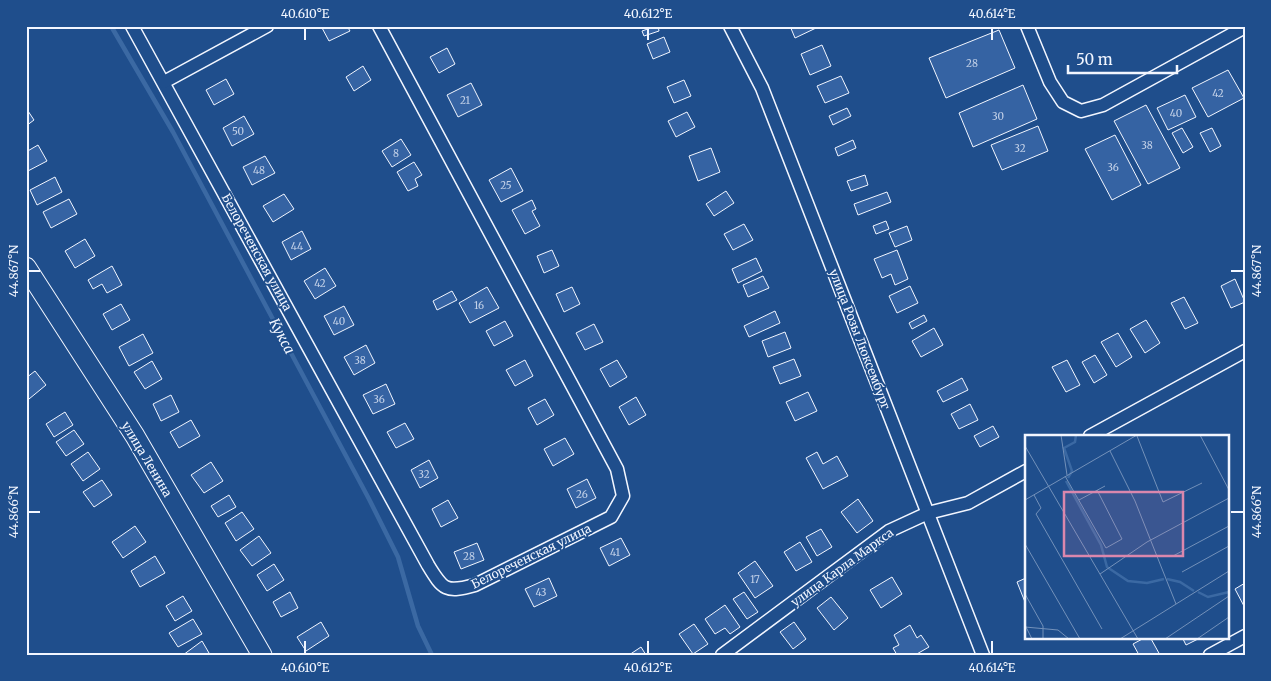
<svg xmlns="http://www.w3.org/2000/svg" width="1271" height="681" font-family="Merriweather,serif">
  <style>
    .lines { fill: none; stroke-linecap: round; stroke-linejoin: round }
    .stream { stroke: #3b69a3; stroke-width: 4.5 }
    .building { fill: #3563a3; stroke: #f2f6ff }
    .street-casing { stroke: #f2f6ff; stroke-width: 15 }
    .secondary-casing { stroke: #f2f6ff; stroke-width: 21 }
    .street { stroke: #1f4e8c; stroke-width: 12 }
    .secondary { stroke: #1f4e8c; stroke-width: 19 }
    .ticks { fill: none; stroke: #f2f6ff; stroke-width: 2 }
    .labels { text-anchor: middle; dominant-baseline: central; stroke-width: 4; stroke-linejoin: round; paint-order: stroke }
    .number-label { font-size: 10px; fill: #c3d1e8 }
    .street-label { font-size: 12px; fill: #f2f6ff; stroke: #1f4e8c }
    .water-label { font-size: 14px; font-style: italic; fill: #f2f6ff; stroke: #1f4e8c }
    .inset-river { fill: none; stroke: #3b69a3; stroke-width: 2.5 }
    .inset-road { fill: none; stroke: #7391ba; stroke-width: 1 }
    .view { fill: #da87ad; fill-opacity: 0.15; stroke: #da87ad; stroke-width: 2.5 }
    .inset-edge { fill: none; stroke: #f2f6ff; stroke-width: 2.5 }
    .neatline { fill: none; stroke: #f2f6ff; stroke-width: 2 }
    .ticks-label { font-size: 12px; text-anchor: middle; fill: #f2f6ff }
  </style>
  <rect width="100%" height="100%" fill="#1f4e8c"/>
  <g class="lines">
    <!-- stream -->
    <path class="stream" d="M111 26 173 132 369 499 398 557 418 626 432 655"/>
  </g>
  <!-- building -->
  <g class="building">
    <path d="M321 26H347L350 31 329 41Z"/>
    <path d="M656 26H658L659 31 644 36 642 31Z"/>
    <path d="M790 26H815L816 28 795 38Z"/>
    <path d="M999 30 1015 68 946 98 929 58Z"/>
    <path d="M664 37 670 52 653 59 647 44Z"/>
    <path d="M822 45 831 66 810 75 801 54Z"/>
    <path d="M447 48 455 64 439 73 430 57Z"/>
    <path d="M363 66 371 80 354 91 346 77Z"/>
    <path d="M1228 70 1244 98 1208 117 1192 88Z"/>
    <path d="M841 76 849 93 825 103 817 86Z"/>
    <path d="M226 79 234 94 214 105 206 90Z"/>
    <path d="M684 80 691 96 674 103 667 87Z"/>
    <path d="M471 83 482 105 458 117 447 95Z"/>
    <path d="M1023 85 1037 119 973 147 959 113Z"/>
    <path d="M1185 95 1196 117 1168 130 1157 108Z"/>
    <path d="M1146 105 1180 168 1148 184 1114 121Z"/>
    <path d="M26 108 34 120 26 126Z"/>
    <path d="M847 108 851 116 833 125 829 116Z"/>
    <path d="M687 112 695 127 676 137 668 121Z"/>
    <path d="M244 116 254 134 232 146 223 128Z"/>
    <path d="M1038 126 1048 151 1002 170 991 145Z"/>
    <path d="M1182 128 1193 147 1183 153 1172 133Z"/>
    <path d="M1212 128 1221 146 1210 152 1200 133Z"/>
    <path d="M1115 135 1141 185 1112 200 1085 149Z"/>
    <path d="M401 139 411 155 392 167 382 151Z"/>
    <path d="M853 140 856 148 838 156 835 148Z"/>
    <path d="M38 145 47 161 26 172V152Z"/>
    <path d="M711 148 720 172 698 181 689 156Z"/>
    <path d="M265 156 275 173 252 185 243 167Z"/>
    <path d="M414 162 422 175 415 179 418 186 408 191 397 172Z"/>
    <path d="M511 168 523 191 501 202 489 180Z"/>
    <path d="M865 175 868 185 851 191 847 181Z"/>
    <path d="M55 177 62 192 37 205 30 190Z"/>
    <path d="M726 191 734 203 714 216 706 204Z"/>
    <path d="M887 192 891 202 858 215 854 204Z"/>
    <path d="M284 194 294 209 273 222 263 206Z"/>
    <path d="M69 199 77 214 51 228 43 212Z"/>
    <path d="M532 200 536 209 532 211 540 226 525 234 512 210Z"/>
    <path d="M886 221 889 229 876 234 873 226Z"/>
    <path d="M744 224 753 240 733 250 724 234Z"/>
    <path d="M907 226 912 240 895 247 889 233Z"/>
    <path d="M302 231 311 249 291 260 282 242Z"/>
    <path d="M85 239 95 256 75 268 65 251Z"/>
    <path d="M552 250 559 266 544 273 537 256Z"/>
    <path d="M897 250 908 279 895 285 891 274 882 278 874 259Z"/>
    <path d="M756 258 762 271 738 283 732 269Z"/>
    <path d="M112 266 122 285 107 293 102 284 93 289 88 280Z"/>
    <path d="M325 268 336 286 315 299 304 281Z"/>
    <path d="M763 276 769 288 748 297 743 285Z"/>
    <path d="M1235 279 1245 302 1231 308 1221 286Z"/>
    <path d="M910 286 918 303 897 313 889 296Z"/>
    <path d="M487 287 499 308 470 323 459 303Z"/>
    <path d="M572 287 580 304 564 312 556 294Z"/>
    <path d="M452 291 457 300 437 310 433 301Z"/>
    <path d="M1184 297 1198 323 1185 329 1171 303Z"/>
    <path d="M121 304 130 320 112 330 103 314Z"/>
    <path d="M344 306 354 325 334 335 324 316Z"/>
    <path d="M775 311 780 323 749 337 744 326Z"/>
    <path d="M924 315 927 321 912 329 909 323Z"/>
    <path d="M1146 320 1160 343 1145 353 1130 329Z"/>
    <path d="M505 321 513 336 494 346 486 331Z"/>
    <path d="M594 324 603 342 585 350 576 333Z"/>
    <path d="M934 328 943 345 921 357 912 341Z"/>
    <path d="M785 332 791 348 768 357 762 341Z"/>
    <path d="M1118 333 1132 357 1116 367 1101 342Z"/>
    <path d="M143 334 153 353 129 366 119 347Z"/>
    <path d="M366 345 375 363 354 375 344 357Z"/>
    <path d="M1095 355 1107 375 1094 383 1082 362Z"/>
    <path d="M794 359 801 376 780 384 773 367Z"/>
    <path d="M525 360 533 376 515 386 506 370Z"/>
    <path d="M617 360 627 377 610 387 600 369Z"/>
    <path d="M1067 360 1080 385 1066 392 1052 367Z"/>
    <path d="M152 361 162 379 145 389 134 372Z"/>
    <path d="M35 371 46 385 29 399 26 395V378Z"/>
    <path d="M962 378 968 390 943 402 937 391Z"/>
    <path d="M386 384 395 404 373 414 363 395Z"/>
    <path d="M808 392 817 411 795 421 786 402Z"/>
    <path d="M171 395 179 412 161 421 153 404Z"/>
    <path d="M636 397 646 415 629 425 619 407Z"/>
    <path d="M545 399 554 415 537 425 528 408Z"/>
    <path d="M970 404 978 420 959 429 951 414Z"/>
    <path d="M65 412 73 425 54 437 46 424Z"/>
    <path d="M191 420 200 436 179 448 170 432Z"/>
    <path d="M405 423 414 439 396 448 387 432Z"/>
    <path d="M993 426 999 437 980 447 974 436Z"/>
    <path d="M74 430 84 444 66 456 56 442Z"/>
    <path d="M565 438 574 454 553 466 544 449Z"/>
    <path d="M88 452 100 469 83 481 71 464Z"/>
    <path d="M817 452 823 464 837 456 848 476 823 489 806 458Z"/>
    <path d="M429 460 438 478 420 488 411 470Z"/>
    <path d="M211 462 223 481 204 493 191 475Z"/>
    <path d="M587 479 596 498 576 508 567 489Z"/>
    <path d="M102 480 112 495 94 507 83 492Z"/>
    <path d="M229 495 236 507 218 517 211 506Z"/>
    <path d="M858 499 873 521 857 533 841 512Z"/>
    <path d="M448 500 458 518 441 527 432 509Z"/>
    <path d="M242 512 254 529 236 541 225 523Z"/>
    <path d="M135 526 146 542 123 558 112 542Z"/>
    <path d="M821 529 832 547 817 556 806 537Z"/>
    <path d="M259 536 271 553 252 566 240 550Z"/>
    <path d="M621 538 630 555 609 566 600 548Z"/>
    <path d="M800 542 812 562 796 571 784 552Z"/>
    <path d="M477 543 484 560 461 569 454 552Z"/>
    <path d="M155 556 165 573 140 587 131 571Z"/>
    <path d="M755 561 773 586 755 598 738 573Z"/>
    <path d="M274 564 284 580 267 591 257 575Z"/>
    <path d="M892 577 902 594 881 608 870 590Z"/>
    <path d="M549 578 557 596 534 607 525 589Z"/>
    <path d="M1026 578V601L1025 602 1017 582Z"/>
    <path d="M1245 583V608L1235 589Z"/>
    <path d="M290 592 298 608 281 617 273 602Z"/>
    <path d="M744 592 758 612 747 619 733 599Z"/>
    <path d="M183 596 192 611 175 621 166 606Z"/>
    <path d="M831 597 848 618 834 630 817 608Z"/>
    <path d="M725 605 740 627 730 634 725 628 715 634 705 619Z"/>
    <path d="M193 619 202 634 178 647 169 633Z"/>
    <path d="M321 622 329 636 306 651 297 637Z"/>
    <path d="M794 622 806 639 793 649 780 632Z"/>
    <path d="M694 624 708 644 693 654 679 634Z"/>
    <path d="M910 625 917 638 921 635 929 647 915 655H897L893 648 899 645 894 635Z"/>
    <path d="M1146 637H1150L1160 655H1139L1133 644Z"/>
    <path d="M1182 637H1197L1198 639 1186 645Z"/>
    <path d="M202 641 209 653 205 655H183Z"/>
    <path d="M641 647 646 655H629Z"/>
  </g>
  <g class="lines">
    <defs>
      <g id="street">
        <path d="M132 26 428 565C443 590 446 593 475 585L611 517 623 496 617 469 379 26"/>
        <path d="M730 26 762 88 983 655"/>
        <path d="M1027 26 1050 82 1063 102 1081 111 1103 105 1245 27"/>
        <path d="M164 82 267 26"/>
        <path d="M1090 436 1245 351"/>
        <path d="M722 655 889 531 928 513 968 503 1026 471"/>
        <path d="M1210 655 1245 636"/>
      </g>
      <path id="secondary" d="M26 267 135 436 262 655"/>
    </defs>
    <!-- street casing -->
    <use href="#street" class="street-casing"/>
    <!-- secondary casing -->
    <use href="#secondary" class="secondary-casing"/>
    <!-- street -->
    <use href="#street" class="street"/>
    <!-- secondary -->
    <use href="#secondary" class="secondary"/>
  </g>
  <!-- ticks -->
  <path class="ticks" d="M305 28V40M648 28V40M992 28V40M28 271H40M1231 271H1244M28 512H40M1231 512H1244M305 641V654M648 641V654M992 641V654"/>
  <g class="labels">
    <!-- number labels -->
    <g class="number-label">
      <text x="972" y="63">28</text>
      <text x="1218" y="93">42</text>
      <text x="465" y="100">21</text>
      <text x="1176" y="113">40</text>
      <text x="998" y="116">30</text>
      <text x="238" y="131">50</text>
      <text x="1147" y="145">38</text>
      <text x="1020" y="148">32</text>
      <text x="396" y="153">8</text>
      <text x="1113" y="167">36</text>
      <text x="259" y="170">48</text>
      <text x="506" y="185">25</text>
      <text x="297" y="246">44</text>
      <text x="320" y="283">42</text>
      <text x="479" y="305">16</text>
      <text x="339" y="321">40</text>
      <text x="360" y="360">38</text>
      <text x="379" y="399">36</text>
      <text x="424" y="474">32</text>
      <text x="582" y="494">26</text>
      <text x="615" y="552">41</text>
      <text x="469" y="556">28</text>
      <text x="755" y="579">17</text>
      <text x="541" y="592">43</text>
    </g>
    <!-- street labels -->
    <g class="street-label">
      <text transform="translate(257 252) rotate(61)">Белореченская улица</text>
      <text transform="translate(860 339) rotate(69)">улица Розы Люксембург</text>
      <text transform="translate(147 459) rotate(59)">улица Ленина</text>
      <text transform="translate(531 556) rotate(-26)">Белореченская улица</text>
      <text transform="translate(842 567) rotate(-36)">улица Карла Маркса</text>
    </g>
    <!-- water labels -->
    <g class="water-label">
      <text transform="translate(282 336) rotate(62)">Кукса</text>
    </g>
  </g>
  <!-- overview -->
  <g transform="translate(1025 435)">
    <rect width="204" height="204" fill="#1f4e8c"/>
    <path class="inset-river" d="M43 43 47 36 39 13 50 7 51 0M41 46 76 110 82 132 103 146 122 148 139 144M142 144 155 147 169 156M173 157 183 162 204 157"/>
    <path class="inset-road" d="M36 0 42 40M175 0 204 55M112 1 138 67 177 48M0 11 113 204M85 16 110 66 151 169M40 41 81 113 97 104 72 55M9 60 16 73 11 79 77 194M0 65 112 0M54 65 80 51M0 109 55 204M148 121 204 91M157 137 204 111M75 139 122 107 204 63M0 159 18 191V204M0 190 7 204M0 192 33 195 44 204M95 204 204 136M140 204 204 161M172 204 204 182"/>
    <path class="view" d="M39 57H158V121H39Z"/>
    <rect width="204" height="204" class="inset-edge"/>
  </g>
  <!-- border -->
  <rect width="1271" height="681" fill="none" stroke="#1f4e8c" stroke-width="55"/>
  <!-- scale -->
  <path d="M1068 65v8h109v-8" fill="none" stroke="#f2f6ff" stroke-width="2.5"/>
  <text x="1076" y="65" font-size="15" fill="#f2f6ff" stroke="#1f4e8c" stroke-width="4" paint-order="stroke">50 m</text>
  <rect x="28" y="28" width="1216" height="626" class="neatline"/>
  <g class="ticks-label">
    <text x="305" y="18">40.610°E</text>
    <text x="648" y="18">40.612°E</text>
    <text x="992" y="18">40.614°E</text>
    <text transform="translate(14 271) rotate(-90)" y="4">44.867°N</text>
    <text transform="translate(1257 271) rotate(-90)" y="4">44.867°N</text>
    <text transform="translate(14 512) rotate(-90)" y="4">44.866°N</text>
    <text transform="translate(1257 512) rotate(-90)" y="4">44.866°N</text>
    <text x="305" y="672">40.610°E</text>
    <text x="648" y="672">40.612°E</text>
    <text x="992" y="672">40.614°E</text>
  </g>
</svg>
